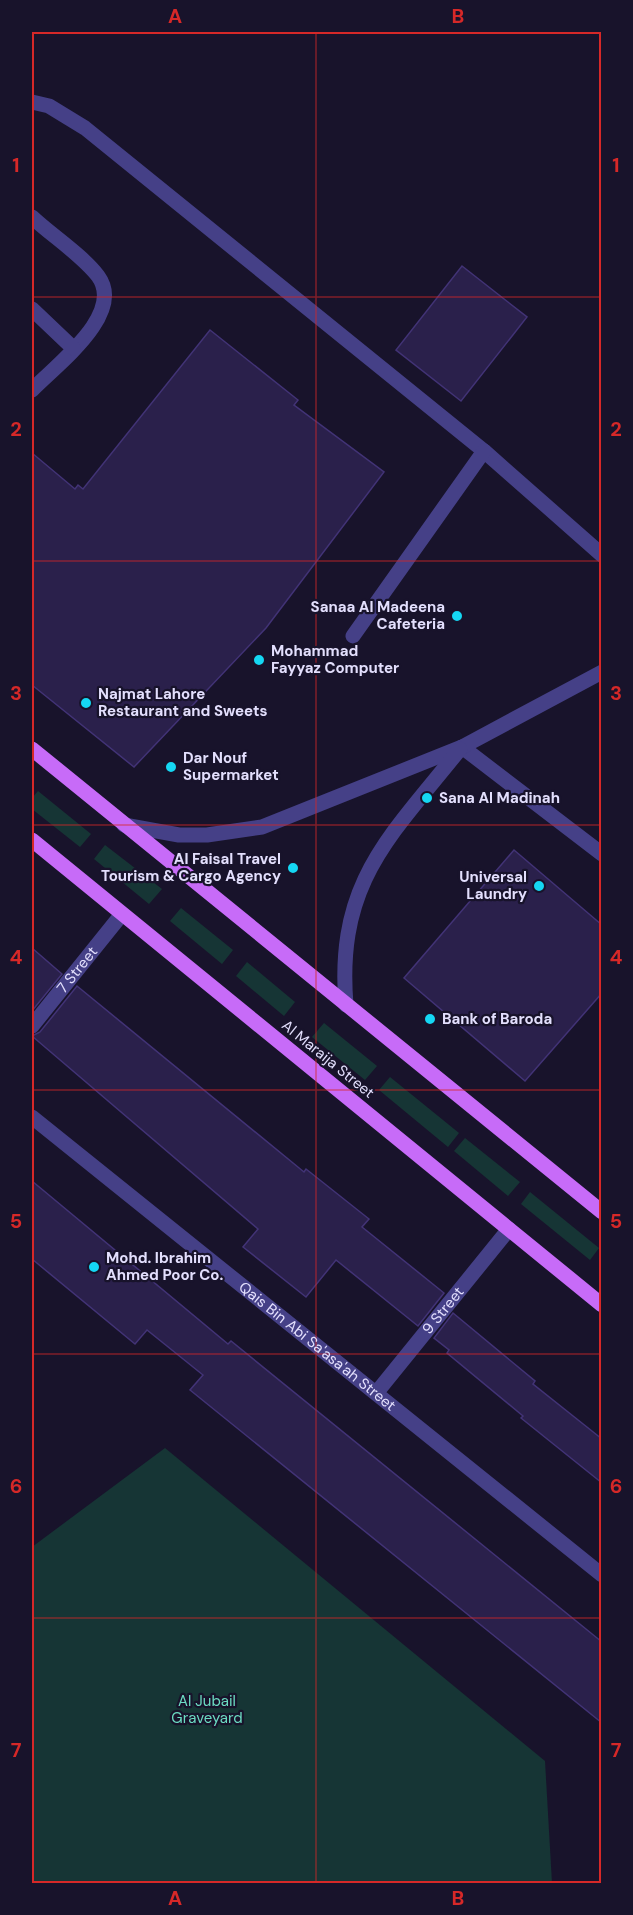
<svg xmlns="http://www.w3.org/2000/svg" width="633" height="1915" font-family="'DM Sans',sans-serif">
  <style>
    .green { fill: #163535 }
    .building { fill: #2a204b; stroke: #423376; stroke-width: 1.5 }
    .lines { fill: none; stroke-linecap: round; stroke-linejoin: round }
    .minor { stroke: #454087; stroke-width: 15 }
    .major { stroke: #c76bf8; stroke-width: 15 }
    .grid { fill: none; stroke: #d62828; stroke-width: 1.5; stroke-opacity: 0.55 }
    .poi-dot { fill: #15d7f3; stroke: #18132b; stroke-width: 2 }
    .labels { text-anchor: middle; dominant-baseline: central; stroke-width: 4.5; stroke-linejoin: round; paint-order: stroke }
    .poi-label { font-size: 15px; font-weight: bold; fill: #e3dffd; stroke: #18132b; text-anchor: start }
    .street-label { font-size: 15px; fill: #e3dffd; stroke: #18132b }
    .park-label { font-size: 15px; fill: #6cdcc3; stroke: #18132b }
    .neatline { fill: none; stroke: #d62828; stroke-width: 2 }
    .grid-label { font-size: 20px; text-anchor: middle; font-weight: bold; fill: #d62828 }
  </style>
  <rect width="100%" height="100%" fill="#18132b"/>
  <!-- green -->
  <g class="green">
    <path d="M38 791 91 834 80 847 32 809V798Z"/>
    <path d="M105 845 162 889 149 904 94 859Z"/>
    <path d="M181 908 233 950 222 964 170 921Z"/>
    <path d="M247 962 295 1002 284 1016 236 976Z"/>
    <path d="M324 1023 377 1066 365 1080 312 1037Z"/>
    <path d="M390 1077 459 1133 448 1147 379 1090Z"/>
    <path d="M465 1138 520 1182 508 1196 454 1151Z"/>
    <path d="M530 1192 599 1248 590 1260 521 1204Z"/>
    <path d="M165 1448 545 1761 552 1883H32V1547Z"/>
  </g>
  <!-- building -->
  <g class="building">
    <path d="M462 266 527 317 461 401 396 350Z"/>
    <path d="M210 330 298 400 294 405 384 472 266 628 134 767 32 685V453L75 489 78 485 83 489Z"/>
    <path d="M514 850 602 925V993L525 1081 404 978Z"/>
    <path d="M32 948 62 974 32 1011Z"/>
    <path d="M77 986 304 1172 306 1169 369 1219 362 1227 444 1293 418 1326 336 1260 306 1297 243 1247 258 1229 32 1036 40 1032Z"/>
    <path d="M32 1181 228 1344 231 1341 602 1642V1723L190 1390 203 1375 147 1330 135 1344 32 1259Z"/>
    <path d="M453 1313 535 1381 533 1384 602 1439V1483L521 1418 523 1416 447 1353 449 1350 434 1338Z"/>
  </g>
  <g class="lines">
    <!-- minor -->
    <g class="minor">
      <path d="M32 102 49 106 85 128 484 451 602 555"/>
      <path d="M32 217C51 235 82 255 98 276 126 314 56 365 32 390"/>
      <path d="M32 309 73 348"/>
      <path d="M353 636 484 451"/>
      <path d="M462 747 602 854"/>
      <path d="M124 825 179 835H207L262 827 462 747 602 672"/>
      <path d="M346 1005C336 882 389 838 460 749"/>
      <path id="s1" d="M32 1026 122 914"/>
      <path id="s2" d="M32 1117 602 1575"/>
      <path id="s3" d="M377 1392 509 1229"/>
    </g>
    <!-- major -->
    <g class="major">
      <path d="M32 749 602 1212"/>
      <path d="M32 840 602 1305"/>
    </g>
  </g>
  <!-- grid -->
  <path class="grid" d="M316 32V1884M32 297H602M32 561H602M32 825H602M32 1090H602M32 1354H602M32 1618H602"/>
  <!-- markers -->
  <g class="poi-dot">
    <circle cx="457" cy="616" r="6"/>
    <circle cx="259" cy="660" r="6"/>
    <circle cx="86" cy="703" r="6"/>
    <circle cx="171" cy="767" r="6"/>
    <circle cx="427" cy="798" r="6"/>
    <circle cx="293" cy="868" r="6"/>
    <circle cx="539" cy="886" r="6"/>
    <circle cx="430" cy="1019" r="6"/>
    <circle cx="94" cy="1267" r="6"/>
  </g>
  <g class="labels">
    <!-- poi labels -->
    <g class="poi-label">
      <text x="445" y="607" text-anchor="end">Sanaa Al Madeena<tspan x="445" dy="17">Cafeteria</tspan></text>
      <text x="271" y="651">Mohammad<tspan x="271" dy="17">Fayyaz Computer</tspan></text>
      <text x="98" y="694">Najmat Lahore<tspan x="98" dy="17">Restaurant and Sweets</tspan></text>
      <text x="183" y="758">Dar Nouf<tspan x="183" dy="17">Supermarket</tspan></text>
      <text x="439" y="798">Sana Al Madinah</text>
      <text x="281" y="859" text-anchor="end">Al Faisal Travel<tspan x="281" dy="17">Tourism &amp; Cargo Agency</tspan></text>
      <text x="527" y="877" text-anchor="end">Universal<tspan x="527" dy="17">Laundry</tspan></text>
      <text x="442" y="1019">Bank of Baroda</text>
      <text x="106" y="1258">Mohd. Ibrahim<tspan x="106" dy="17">Ahmed Poor Co.</tspan></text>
    </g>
    <!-- street labels -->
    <g class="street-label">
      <text stroke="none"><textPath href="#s1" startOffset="72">7 Street</textPath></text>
      <text transform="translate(328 1059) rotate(39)">Al Maraija Street</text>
      <text stroke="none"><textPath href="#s3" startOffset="105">9 Street</textPath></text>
      <text stroke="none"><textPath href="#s2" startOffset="366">Qais Bin Abi Sa'asa'ah Street</textPath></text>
    </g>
    <!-- park labels -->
    <g class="park-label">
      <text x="207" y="1701">Al Jubail<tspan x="207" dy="17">Graveyard</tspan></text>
    </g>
  </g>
  <!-- border -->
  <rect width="633" height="1915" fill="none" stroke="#18132b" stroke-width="66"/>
  <rect x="33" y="33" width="567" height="1849" class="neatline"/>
  <g class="grid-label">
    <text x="175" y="23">A</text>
    <text x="458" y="23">B</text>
    <text x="16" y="172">1</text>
    <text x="616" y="172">1</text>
    <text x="16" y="436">2</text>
    <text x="616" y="436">2</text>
    <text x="16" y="700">3</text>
    <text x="616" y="700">3</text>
    <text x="16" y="964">4</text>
    <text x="616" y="964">4</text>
    <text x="16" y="1228">5</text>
    <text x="616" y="1228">5</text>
    <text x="16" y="1493">6</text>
    <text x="616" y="1493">6</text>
    <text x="16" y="1757">7</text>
    <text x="616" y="1757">7</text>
    <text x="175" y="1905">A</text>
    <text x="458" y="1905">B</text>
  </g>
</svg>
